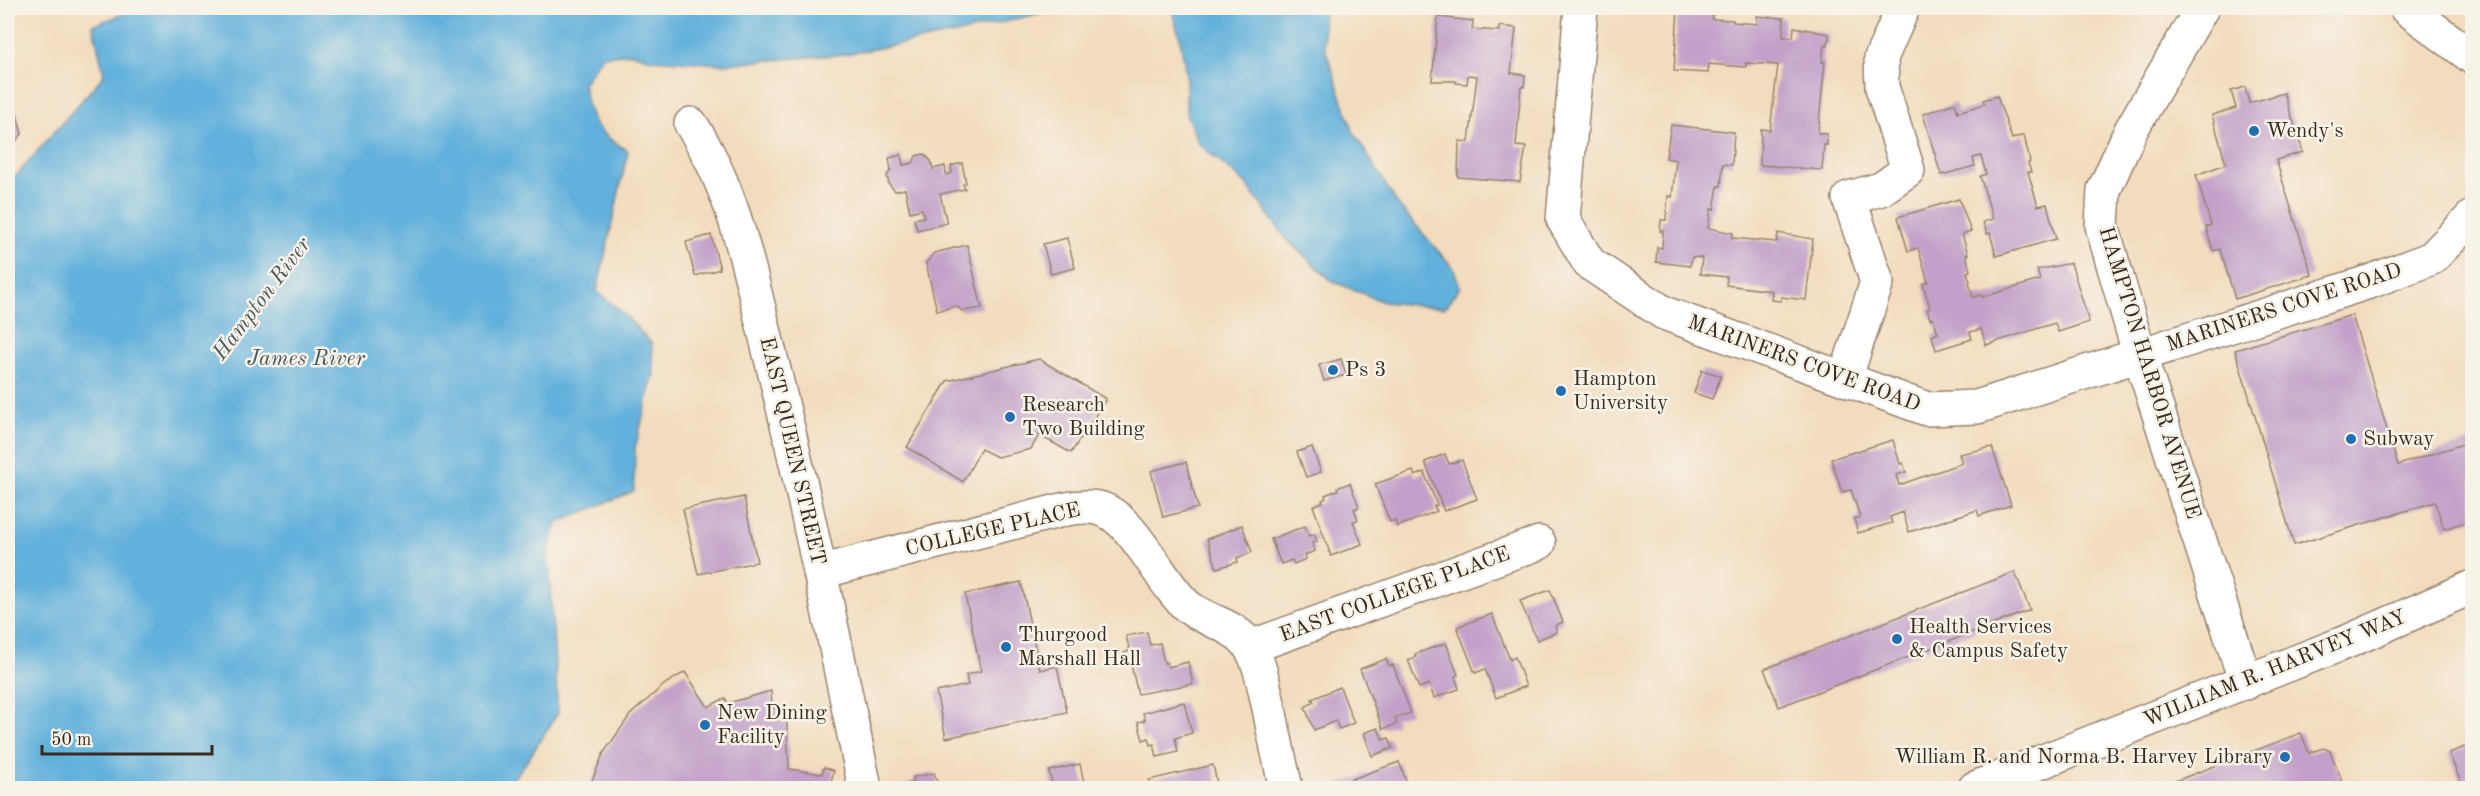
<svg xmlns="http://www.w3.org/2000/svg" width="2480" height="796" font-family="'Old Standard TT',serif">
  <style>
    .water { fill: #62b1dc; stroke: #4e6e7d; stroke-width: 1.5 }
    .building { fill: #c2a0c9 }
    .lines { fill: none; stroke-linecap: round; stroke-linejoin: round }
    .minor-casing { stroke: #97836e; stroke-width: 36 }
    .major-casing { stroke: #97836e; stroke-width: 36 }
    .minor { stroke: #fff; stroke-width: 33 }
    .major { stroke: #fff; stroke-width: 33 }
    .poi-dot { fill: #1f6fb2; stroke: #f7f3e8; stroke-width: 2 }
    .labels { text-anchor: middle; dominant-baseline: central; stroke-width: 5; stroke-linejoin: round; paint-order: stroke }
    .poi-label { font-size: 21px; fill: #3b2a1e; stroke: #f7f3e8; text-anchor: start }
    .street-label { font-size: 21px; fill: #3b2a1e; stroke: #f7f3e8 }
    .water-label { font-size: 22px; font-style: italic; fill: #495960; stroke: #f7f3e8 }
  </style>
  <rect width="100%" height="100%" fill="#f7f3e8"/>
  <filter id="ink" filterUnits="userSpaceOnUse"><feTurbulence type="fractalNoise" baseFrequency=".0167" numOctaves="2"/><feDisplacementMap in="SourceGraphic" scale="12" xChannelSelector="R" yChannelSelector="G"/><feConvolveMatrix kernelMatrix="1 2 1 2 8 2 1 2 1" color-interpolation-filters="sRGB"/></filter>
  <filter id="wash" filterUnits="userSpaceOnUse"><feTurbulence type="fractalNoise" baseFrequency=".008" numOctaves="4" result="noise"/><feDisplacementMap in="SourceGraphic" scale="24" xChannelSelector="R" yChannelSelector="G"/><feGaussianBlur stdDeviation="1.35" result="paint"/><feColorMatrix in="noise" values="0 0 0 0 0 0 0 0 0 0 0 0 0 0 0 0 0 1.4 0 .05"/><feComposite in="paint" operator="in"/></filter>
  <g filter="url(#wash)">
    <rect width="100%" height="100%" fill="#f3dcbd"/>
    <!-- water -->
    <g class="water">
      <path d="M127 8H1062L955 34 846 54 723 64 650 59 632 53 602 56 583 84C591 124 593 129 628 151L597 291 626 316 652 344 654 373 635 448 634 491 557 523 548 550 558 713 527 761 506 788H8V185L104 75 93 25 124 14Z"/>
      <path d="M1171 8H1323L1324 45 1353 131 1398 205 1454 269 1460 287 1444 308 1384 302 1332 281 1287 240 1245 183 1199 144 1186 114V75L1180 38Z"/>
    </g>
    <g id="blocks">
      <!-- building -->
      <g class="building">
        <path d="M1678 8H1713L1712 19 1733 20V22L1757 24V16L1784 18 1783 37H1793L1794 27 1829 34 1828 46 1824 45 1822 62H1825L1818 133 1827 134V145H1824L1822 170 1760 165 1761 129 1770 130 1778 65 1746 63V67H1744L1709 64 1708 73 1674 71Z"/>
        <path d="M1438 17 1473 21 1472 29 1499 31V26L1516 28 1511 73 1525 75 1524 87H1521L1516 146 1526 147 1520 182 1458 177 1459 141 1469 142 1477 76 1468 75 1467 84 1456 83V81H1432Z"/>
        <path d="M8 80 22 134 8 150Z"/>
        <path d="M2245 87 2249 103 2284 93 2303 152 2276 160 2312 275 2235 299 2220 249 2213 251 2206 227 2211 225 2196 175 2226 164 2212 115 2236 108 2231 91Z"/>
        <path d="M1997 96 2012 139 2024 135 2030 162 2028 163 2031 172H2028L2038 206 2047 204 2056 239 1996 256 1990 233 1987 234 1983 222 1993 219 1980 176 1986 174 1981 156 1973 158 1975 166 1941 175 1923 114 1955 103 1958 112 1985 104 1983 100Z"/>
        <path d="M1671 125 1734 132 1732 165 1723 164 1721 186H1718L1714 210 1711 209 1708 228 1733 233 1732 238 1777 242 1778 233 1813 239 1806 300 1781 297V301L1771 300 1772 291 1726 285 1727 277 1700 274 1702 258 1692 257 1690 266 1656 262 1657 247 1662 248 1663 231H1660L1661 220H1666L1668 196 1672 197 1676 160 1666 158Z"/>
        <path d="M924 154 931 161 933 169 945 166 946 175 952 173 951 166 962 163 966 183 963 184 965 189 940 194 947 223 917 230 914 219 924 217 922 209 910 212 905 189 895 191 889 184 887 176 891 170 889 158 901 155 903 165 913 163 916 156Z"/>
        <path d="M1959 199 1971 231 1962 234 1968 254 1966 255 1970 271 1967 272 1970 282 1969 283 1973 297 1981 295 1982 297 2040 280 2037 270 2071 263 2089 322 2058 332 2055 323 1986 345 1981 329 1970 332 1972 339 1936 350 1932 336 1938 333 1933 318 1930 319 1927 309 1930 308 1923 284 1928 282 1918 248 1908 251 1898 217Z"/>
        <path d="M711 235 720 269 695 276 686 242Z"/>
        <path d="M1067 238 1075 268 1051 274 1043 244Z"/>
        <path d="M967 245 982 308 962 311 956 306 937 311 926 263 934 253Z"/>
        <path d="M2352 315 2398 465 2472 441V520L2444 529 2435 502 2294 545 2235 350Z"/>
        <path d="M1039 359 1106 399 1071 453 1039 435 1031 449 997 457 981 449 963 482 907 447 947 381Z"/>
        <path d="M1341 359 1346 375 1324 381 1319 365Z"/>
        <path d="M1702 370 1721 376 1712 399 1694 393Z"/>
        <path d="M1893 440 1900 464 1903 463 1906 472 1896 475 1899 485 1962 463 1959 454 1992 447 2011 505 1979 516 1977 510 1909 532 1903 512 1890 517 1892 523 1858 533 1854 519 1860 517 1851 490 1842 492 1831 459Z"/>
        <path d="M1312 447 1321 472 1306 477 1297 452Z"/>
        <path d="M1445 454 1449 464 1462 460 1477 499 1444 511 1425 462Z"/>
        <path d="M1186 462 1198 508 1163 517 1151 471Z"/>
        <path d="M1413 471 1415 476 1424 472 1437 505 1434 506 1437 511 1397 527 1395 520 1390 522 1375 484Z"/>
        <path d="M1350 483 1359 507 1354 509 1358 520 1353 521 1362 544 1331 556 1313 506 1323 502 1322 500 1326 498 1325 495 1338 490 1337 488Z"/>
        <path d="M744 497 757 562 698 574 683 509Z"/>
        <path d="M1242 525 1252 552 1237 558 1238 562 1217 568 1207 539Z"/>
        <path d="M1305 526 1309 536 1314 534 1317 541 1312 543 1315 551 1305 555 1306 559 1294 564 1292 560 1281 564 1271 539Z"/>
        <path d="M2015 572 2030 610 1779 707 1764 669Z"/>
        <path d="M1021 582 1040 670 1057 666 1067 712 946 738 936 692 968 685 966 675 981 671 965 594Z"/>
        <path d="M1550 590 1563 622 1555 626 1557 632 1537 640 1520 601Z"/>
        <path d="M1492 614 1510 660 1515 657 1526 686 1496 698 1485 669 1475 673 1457 627Z"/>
        <path d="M1147 632 1150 645 1160 643 1164 663H1167L1168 667 1188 662 1193 684 1138 694 1130 661 1126 662 1124 653 1130 651 1126 636Z"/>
        <path d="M1446 643 1458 675 1455 676 1459 689 1434 698 1429 684 1419 688 1408 660 1416 657 1415 654Z"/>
        <path d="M1386 659 1389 666 1393 665 1411 713 1395 718 1397 724 1383 729 1360 669Z"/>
        <path d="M685 672 708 707 725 698 728 703 771 691 772 708 786 707 789 769 822 774 824 767 834 771 829 788H589L603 754 630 715 665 684Z"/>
        <path d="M1340 687 1354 723 1339 729 1336 721 1314 730 1305 707 1314 702 1312 699Z"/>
        <path d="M1184 702 1192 733 1175 738 1178 752 1157 757 1154 744 1151 745 1149 738 1143 740 1138 722 1145 720 1143 713Z"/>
        <path d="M1378 728 1383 740 1389 738 1393 748 1372 756 1364 733Z"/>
        <path d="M2301 733 2309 753 2324 748 2330 751 2345 788H2157Z"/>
        <path d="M2472 744V788H2463L2449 753Z"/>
        <path d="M1399 762 1409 788H1327Z"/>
        <path d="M1080 764 1085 788H1053L1049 771Z"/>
        <path d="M1213 765 1218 788H1151L1149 780Z"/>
        <path d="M934 773 940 788H898V786L914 782 913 777Z"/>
      </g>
    </g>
  </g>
  <g filter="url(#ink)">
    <use href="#blocks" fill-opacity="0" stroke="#97836e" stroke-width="1.5"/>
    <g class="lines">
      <defs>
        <g id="minor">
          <path d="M1581 8 1563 219 1589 263 1664 313 1927 409 1977 407 2372 281 2432 258 2472 217"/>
          <path d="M2202 8 2131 130 2104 190 2102 226 2140 356 2246 683"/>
          <path d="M691 124C736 193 750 275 770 354 806 498 835 643 865 788"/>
          <path d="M1845 379 1877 282 1849 198 1881 189 1908 170 1882 87 1881 58 1903 8"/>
          <path d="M820 572 1066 509C1077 507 1087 506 1098 508 1132 515 1160 582 1186 605 1205 622 1236 624 1250 647 1261 664 1264 688 1269 708 1274 735 1280 762 1286 788"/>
          <path d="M1250 647 1539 543"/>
          <path d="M1975 788 2349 641 2472 587"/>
        </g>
        <path id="major" d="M2406 8 2472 57"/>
      </defs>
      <!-- minor casing -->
      <use href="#minor" class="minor-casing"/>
      <!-- major casing -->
      <use href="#major" class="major-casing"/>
      <!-- minor -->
      <use href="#minor" class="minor"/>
      <!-- major -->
      <use href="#major" class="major"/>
    </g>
  </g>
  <!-- markers -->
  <g class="poi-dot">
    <circle cx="2254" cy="131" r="6"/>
    <circle cx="1333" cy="370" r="6"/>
    <circle cx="1561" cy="391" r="6"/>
    <circle cx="1010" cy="417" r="6"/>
    <circle cx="2351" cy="439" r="6"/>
    <circle cx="1897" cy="639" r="6"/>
    <circle cx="1006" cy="647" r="6"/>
    <circle cx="705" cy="725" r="6"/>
    <circle cx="2285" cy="757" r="6"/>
  </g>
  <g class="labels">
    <!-- poi labels -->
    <g class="poi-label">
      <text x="2266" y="131">Wendy's</text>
      <text x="1345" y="370">Ps 3</text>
      <text x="1573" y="379">Hampton<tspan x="1573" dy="24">University</tspan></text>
      <text x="1022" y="405">Research<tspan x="1022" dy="24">Two Building</tspan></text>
      <text x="2363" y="439">Subway</text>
      <text x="1909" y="627">Health Services<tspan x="1909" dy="24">&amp; Campus Safety</tspan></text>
      <text x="1018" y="635">Thurgood<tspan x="1018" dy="24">Marshall Hall</tspan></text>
      <text x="717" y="713">New Dining<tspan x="717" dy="24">Facility</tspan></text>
      <text x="2273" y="757" text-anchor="end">William R. and Norma B. Harvey Library</text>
    </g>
    <!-- street labels -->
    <g class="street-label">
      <text transform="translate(2284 308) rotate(-18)">MARINERS COVE ROAD</text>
      <text transform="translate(1804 364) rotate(20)">MARINERS COVE ROAD</text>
      <text transform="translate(2149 373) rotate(73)">HAMPTON HARBOR AVENUE</text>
      <text transform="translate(792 451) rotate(77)">EAST QUEEN STREET</text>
      <text transform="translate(993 530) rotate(-13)">COLLEGE PLACE</text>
      <text transform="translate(1395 595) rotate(-20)">EAST COLLEGE PLACE</text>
      <text transform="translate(2275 669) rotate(-22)">WILLIAM R. HARVEY WAY</text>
    </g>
    <!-- water labels -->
    <g class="water-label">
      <text transform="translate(262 299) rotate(-53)">Hampton River</text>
      <text x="306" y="359">James River</text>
    </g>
  </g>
  <!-- margin -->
  <rect width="2480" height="796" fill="none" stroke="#f7f3e8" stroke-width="30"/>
  <!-- scale -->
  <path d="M42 745v9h170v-9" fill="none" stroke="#3b2a1e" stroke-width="3"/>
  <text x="51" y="745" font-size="18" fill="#3b2a1e" stroke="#f7f3e8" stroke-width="4.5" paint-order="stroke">50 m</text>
</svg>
